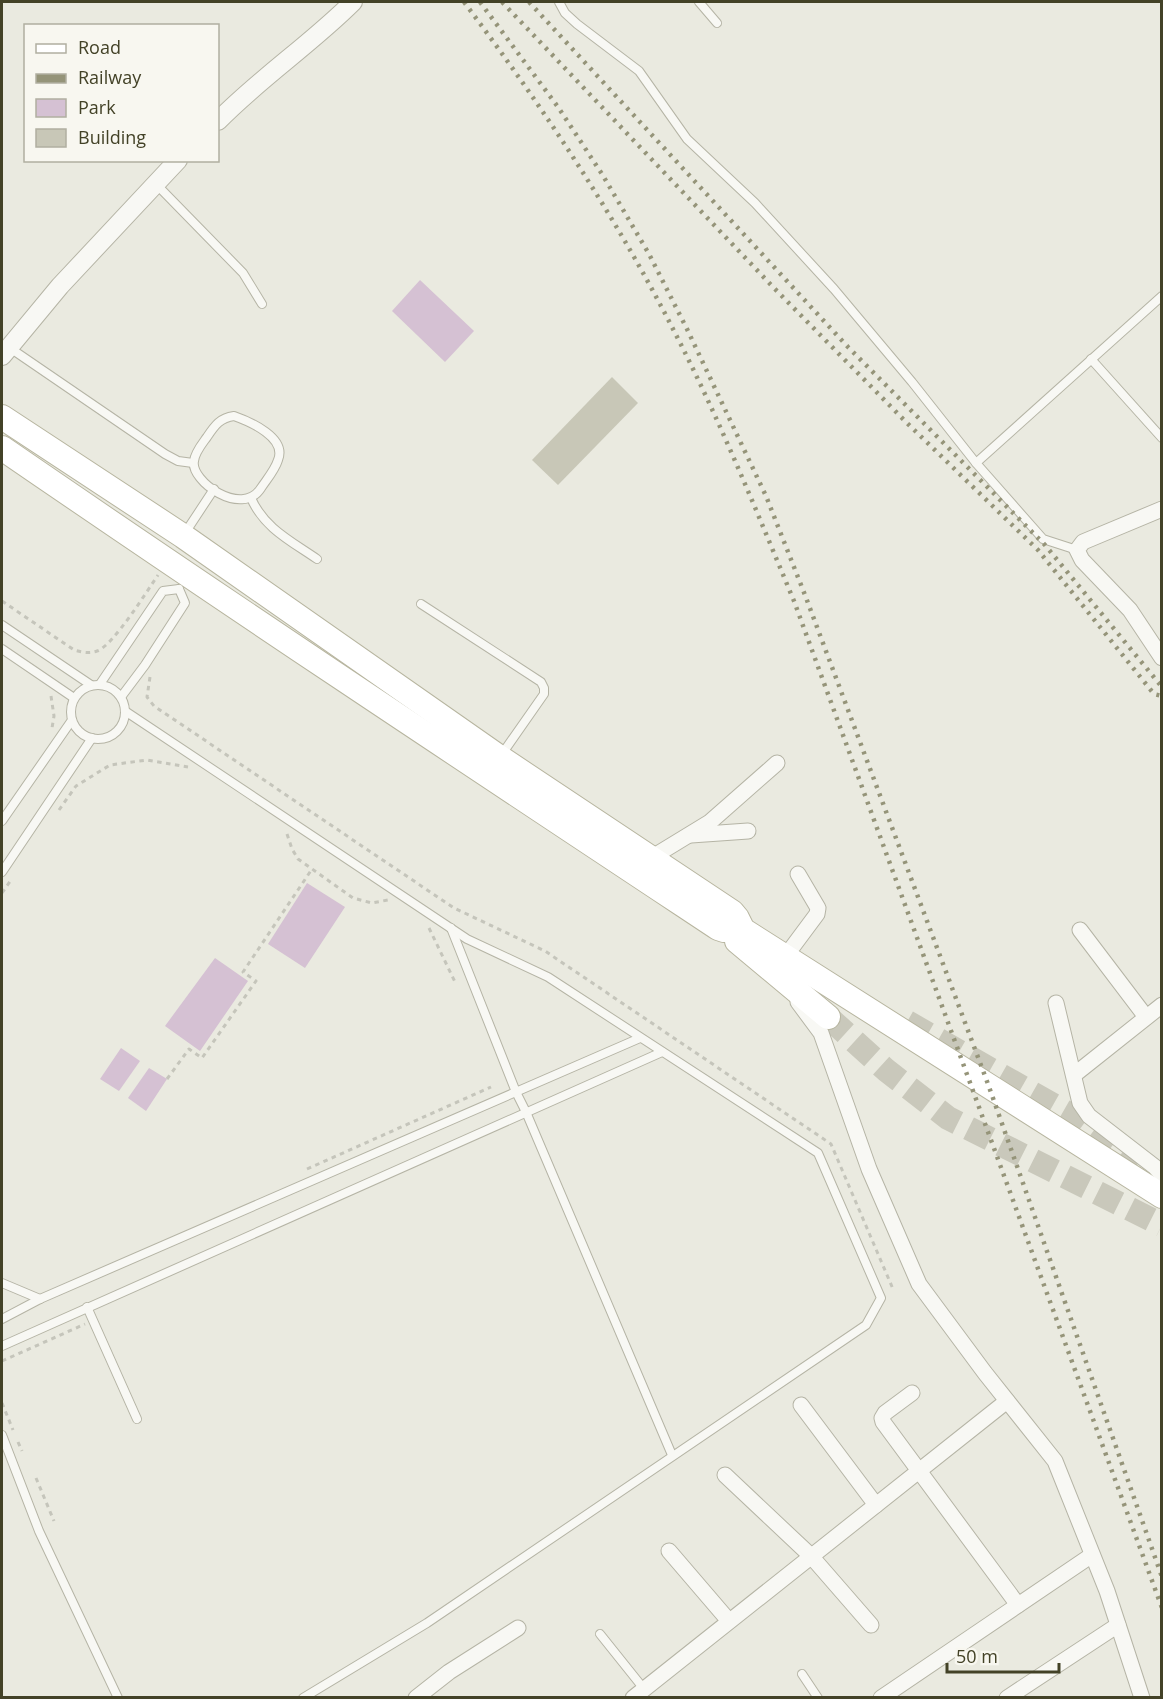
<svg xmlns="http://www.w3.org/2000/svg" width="1163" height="1699" font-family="'Open Sans',sans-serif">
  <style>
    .green { fill: #d5c1d3 }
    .building { fill: #c8c7b7 }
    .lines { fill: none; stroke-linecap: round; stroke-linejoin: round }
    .primary-tunnel { stroke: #c9c8bb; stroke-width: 24; stroke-dasharray: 24 12; stroke-linecap: butt }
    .service-casing { stroke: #b5b4a5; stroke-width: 10 }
    .minor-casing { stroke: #b5b4a5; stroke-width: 17 }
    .tertiary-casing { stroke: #b5b4a5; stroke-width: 20 }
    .primary-casing { stroke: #b7b59f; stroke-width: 26 }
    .path { stroke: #c5c5bb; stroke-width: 3; stroke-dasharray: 4.5 4.5; stroke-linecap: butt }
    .service { stroke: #f8f8f4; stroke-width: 8 }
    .minor { stroke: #f8f8f4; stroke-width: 15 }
    .tertiary { stroke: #f8f8f4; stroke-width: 18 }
    .primary { stroke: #fff; stroke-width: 24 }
    .rail { stroke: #959479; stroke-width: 4.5; stroke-dasharray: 3 6; stroke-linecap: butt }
  </style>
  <rect width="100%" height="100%" fill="#eaeae0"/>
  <!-- green -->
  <g class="green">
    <path d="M420 280 474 331 445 362 392 311Z"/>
    <path d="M307 883 345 907 305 968 268 944Z"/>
    <path d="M215 958 248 981 200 1051 165 1026Z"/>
    <path d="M121 1048 140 1061 119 1091 100 1079Z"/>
    <path d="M149 1068 167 1079 146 1111 128 1098Z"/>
  </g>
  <!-- building -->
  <path class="building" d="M612 377 638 403 558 485 532 460Z"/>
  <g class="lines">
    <!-- primary-tunnel -->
    <g class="primary-tunnel">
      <path d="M828 1017 886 1070 948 1118 1162 1225"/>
      <path d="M907 1022 1069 1114 1137 1165"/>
    </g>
    <defs>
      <g id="service">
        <path d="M559 2 565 13 577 24 639 71 687 139 755 203 834 289 912 382 976 463"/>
        <path d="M699 2 717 23"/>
        <path d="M156 184 243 273 262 304"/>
        <path d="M10 348 165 454 178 461 193 463"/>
        <path d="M1091 359 1162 438"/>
        <path d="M234 416C251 422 287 438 278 460 275 470 267 479 261 488 242 518 190 481 194 461 195 452 202 444 207 437 215 425 220 418 234 416Z"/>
        <path d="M251 498C264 528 291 541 317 559"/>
        <path d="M185 533 214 489"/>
        <path d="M1077 550 1043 539 976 463 1162 296"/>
        <path d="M421 604 541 682 544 688V694L502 754"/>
        <path d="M2 625 91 685"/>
        <path d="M2 649 74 698"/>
        <path d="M100 684 163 591 179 589"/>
        <circle cx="98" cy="712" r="27"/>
        <path d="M121 697 145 665 185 603 179 589"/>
        <path d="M125 711 467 939 548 977 818 1153 881 1298 866 1325 427 1623 303 1698"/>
        <path d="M2 821 72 720"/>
        <path d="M2 872 92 738"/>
        <path d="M451 928 516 1092 526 1112 672 1455"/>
        <path d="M2 1283 40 1299"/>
        <path d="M87 1307 137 1419"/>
        <path d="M2 1319 40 1299 640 1038"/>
        <path d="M2 1346 662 1052"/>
        <path d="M2 1435 39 1531 118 1698"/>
        <path d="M600 1634 644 1689"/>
        <path d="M802 1674 818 1698"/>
      </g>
      <g id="minor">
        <path d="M1162 509 1083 542 1077 550 1082 560 1130 610 1162 658"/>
        <path d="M691 835 748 831"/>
        <path d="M651 858 710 822 777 763"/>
        <path d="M1080 930 1146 1017"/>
        <path d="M785 957 817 914 818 908 798 874"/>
        <path d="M798 1002 821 1033 869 1169 919 1284 985 1373 1055 1461 1107 1591 1142 1698"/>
        <path d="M1056 1003 1080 1103 1089 1116 1155 1167 1162 1175"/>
        <path d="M1074 1075 1162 1005"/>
        <path d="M912 1393 885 1413 882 1418 883 1422 1018 1605"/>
        <path d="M801 1405 876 1505"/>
        <path d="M725 1475 811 1556 871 1625"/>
        <path d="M669 1551 729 1621"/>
        <path d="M416 1698 449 1672 518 1628"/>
        <path d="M633 1698 1007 1401"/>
        <path d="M881 1698 1092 1555"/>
        <path d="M1007 1698 1118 1625"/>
      </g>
      <g id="tertiary">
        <path d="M218 121C260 78 311 44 353 2"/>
        <path d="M2 356 60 286 178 160"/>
      </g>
      <g id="primary">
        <path d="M2 417 183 536 499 757 732 912 737 918 743 930 1162 1196"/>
        <path d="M2 448C239 611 478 769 718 928L724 930H743"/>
        <path d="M737 941 828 1017"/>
      </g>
    </defs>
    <!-- service casing -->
    <use href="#service" class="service-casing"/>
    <!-- minor casing -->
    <use href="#minor" class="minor-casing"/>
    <!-- tertiary casing -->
    <use href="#tertiary" class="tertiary-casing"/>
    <!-- primary casing -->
    <use href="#primary" class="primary-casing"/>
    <!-- path -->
    <g class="path">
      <path d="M2 601 74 650C81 652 89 654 97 651 113 646 147 591 158 575"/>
      <path d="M150 677 147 697 154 706 454 908 545 951 831 1144 893 1289"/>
      <path d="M51 696 54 716 52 728"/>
      <path d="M59 810 76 786 110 765 147 760 188 767"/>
      <path d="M287 834 292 849 298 859 353 898 372 903 388 900"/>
      <path d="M2 893 11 880"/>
      <path d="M429 928 455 982"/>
      <path d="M167 1079 189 1049 202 1058 256 981 243 972 312 869"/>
      <path d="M307 1169 491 1087"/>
      <path d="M2 1361 85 1324"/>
      <path d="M2 1403 13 1430"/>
      <path d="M18 1442 22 1451"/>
      <path d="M36 1478 54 1521"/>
    </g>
    <!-- service -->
    <use href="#service" class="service"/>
    <!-- minor -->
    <use href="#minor" class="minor"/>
    <!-- tertiary -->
    <use href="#tertiary" class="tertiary"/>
    <!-- primary -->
    <use href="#primary" class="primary"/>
    <!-- rail -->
    <g class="rail">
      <path d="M464 2C542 106 615 215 674 331 719 418 756 510 794 601L1162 1608"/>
      <path d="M480 2 558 107 602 174 649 254 687 329 766 496 805 595 988 1084 1162 1577"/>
      <path d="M502 2 774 288 907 423 1038 550 1154 694 1162 696"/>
      <path d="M529 2 848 347 1045 545 1162 687"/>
    </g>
  </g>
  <!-- border -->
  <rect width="1163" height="1699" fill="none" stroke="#434227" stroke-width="6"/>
  <!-- legend -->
  <rect x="24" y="24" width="195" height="138" fill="#f8f7f0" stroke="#b0afa0" stroke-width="1.5"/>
  <rect x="36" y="44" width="30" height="9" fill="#ffffff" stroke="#b0afa0" stroke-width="1.5"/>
  <text x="78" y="54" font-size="18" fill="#434227">Road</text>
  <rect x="36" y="74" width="30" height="9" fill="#959479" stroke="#b0afa0" stroke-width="1.5"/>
  <text x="78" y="84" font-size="18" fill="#434227">Railway</text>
  <rect x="36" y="99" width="30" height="18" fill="#d5c1d3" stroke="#b0afa0" stroke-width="1.5"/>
  <text x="78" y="114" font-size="18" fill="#434227">Park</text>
  <rect x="36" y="129" width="30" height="18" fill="#c8c7b7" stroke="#b0afa0" stroke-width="1.5"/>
  <text x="78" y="144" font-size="18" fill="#434227">Building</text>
  <!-- scale -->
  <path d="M947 1663v9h112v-9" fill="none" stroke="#434227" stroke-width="3"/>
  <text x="956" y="1663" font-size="18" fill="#434227" stroke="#f8f7f0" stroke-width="4.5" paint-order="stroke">50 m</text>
</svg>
